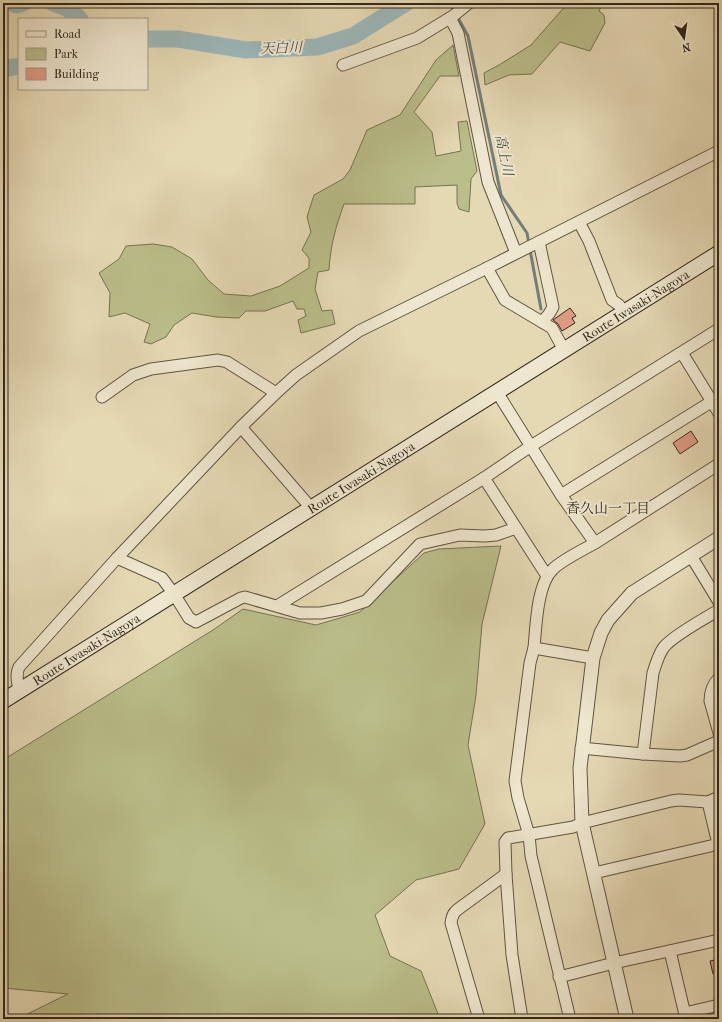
<svg xmlns="http://www.w3.org/2000/svg" width="722" height="1022" font-family="'IM FELL French Canon','Noto Serif JP',serif">
  <style>
    .green { fill: #babe8a; stroke: #767354 }
    .lines { fill: none; stroke-linecap: round; stroke-linejoin: round }
    .stream { stroke: #727e7b; stroke-width: 3 }
    .river { stroke: #9cb7b9; stroke-width: 17 }
    .building { fill: #e39c85; stroke: #33281d }
    .minor-casing { stroke: #605443; stroke-width: 13 }
    .tertiary-casing { stroke: #605443; stroke-width: 15 }
    .secondary-casing { stroke: #33281d; stroke-width: 17 }
    .minor { stroke: #eee6ce; stroke-width: 11 }
    .tertiary { stroke: #eee6ce; stroke-width: 13 }
    .secondary { stroke: #eee6ce; stroke-width: 15 }
    .labels { text-anchor: middle; dominant-baseline: central; stroke-width: 4; stroke-linejoin: round; paint-order: stroke }
    .street-label { font-size: 13px; fill: #33281d; stroke: #eee6ce }
    .water-label { font-size: 14px; font-style: italic; fill: #4d4c44; stroke: #eee6ce }
    .neighbourhood-label { font-size: 14px; fill: #33281d; stroke: #eee6ce }
  </style>
  <rect width="100%" height="100%" fill="#e5d9b4"/>
  <filter id="stains"><feTurbulence type="fractalNoise" baseFrequency=".005" numOctaves="4"/><feColorMatrix values="0 0 0 0 .2 0 0 0 0 .09 0 0 0 0 .02 0 0 0 .5 -.17"/></filter>
  <radialGradient id="worn" r=".72"><stop offset=".6" stop-color="#630" stop-opacity="0"/><stop offset="1" stop-color="#630" stop-opacity=".3"/></radialGradient>
  <!-- green -->
  <g class="green">
    <path d="M568 3H597L602 5 599 11 604 15 605 23 590 51 560 42 532 74 509 75 485 85 484 73 499 65 531 45Z"/>
    <path d="M453 45 459 76H440L414 112 432 132 436 156 461 151 458 122 467 121 477 171 471 179 469 212 459 209 457 203V185L415 187V204H344C336 226 330 247 329 270L318 272 315 289 322 311 332 310 335 324 301 333 298 320 306 316 304 309H297L293 301 265 311H246L239 318 216 317 192 313 174 325 166 337 151 344 144 342 150 324 125 313 109 317 110 293 99 273 119 259 126 246 153 244 172 247 192 259 208 280 224 294 251 296 280 286 309 268V258L302 250 311 232 307 217 314 195 343 179 350 170 367 130 400 115 436 60Z"/>
    <path d="M501 546 482 624 476 695 468 745 485 824 459 869 416 880 375 915 390 956 421 971 440 1019H17L68 994 3 988V760L213 630 243 609 316 625 360 612 424 553 439 549Z"/>
  </g>
  <g class="lines">
    <!-- stream -->
    <g class="stream">
      <path d="M449 3 454 11"/>
      <path d="M457 16 468 36 501 195 527 233 529 244"/>
      <path d="M530 250 541 309"/>
    </g>
    <!-- river -->
    <g class="river">
      <path d="M12 3 16 5 23 3"/>
      <path d="M53 3 67 8 80 19"/>
      <path d="M147 39H178L246 50 317 47 353 36 406 3"/>
      <path d="M3 69 19 66"/>
    </g>
  </g>
  <!-- building -->
  <g class="building">
    <path d="M570 308 576 316 572 318 575 323 562 331 558 324 553 320Z"/>
    <path d="M691 431 698 442 680 454 673 443Z"/>
    <path d="M719 959V972L713 974 710 961Z"/>
  </g>
  <g class="lines">
    <defs>
      <g id="minor">
        <path d="M450 18 458 33 488 182 516 253"/>
        <path d="M343 65 417 38 453 16 469 3"/>
        <path d="M579 222 589 241 612 300 619 305 624 312"/>
        <path d="M539 242 553 307 549 314 542 322"/>
        <path d="M487 268 505 300 552 328 564 350"/>
        <path d="M682 353 719 413"/>
        <path d="M497 392 561 495 595 543C583 550 562 560 553 569 537 584 536 626 534 648L593 658"/>
        <path d="M102 397 133 375 151 369 218 360 227 362 276 393"/>
        <path d="M241 427 312 509"/>
        <path d="M484 478 547 576"/>
        <path d="M561 495 719 397"/>
        <path d="M595 543 719 464"/>
        <path d="M691 556 719 602"/>
        <path d="M117 558 162 578 174 594 189 618 196 622 241 598 245 597 300 613H321L342 609 366 601 420 544 460 535 484 536 496 535 516 528"/>
        <path d="M277 606 484 478 531 446 719 329"/>
        <path d="M534 648 530 663 515 781 518 798 529 835 531 856 570 1019"/>
        <path d="M719 678C713 684 710 693 710 701L719 733"/>
        <path d="M19 691C18 683 15 675 19 667L117 558 241 427 276 393 296 375 359 331 487 268 719 151"/>
        <path d="M581 748 643 754 680 756 687 755 719 741"/>
        <path d="M643 754 653 673C656 664 658 655 664 647 673 636 705 618 719 610"/>
        <path d="M708 802 718 844"/>
        <path d="M594 873 719 844"/>
        <path d="M670 951 686 1019"/>
        <path d="M559 977 614 963 719 940"/>
        <path d="M685 1013 719 1005"/>
        <path d="M479 1019 451 923C452 918 452 914 457 910L506 874"/>
        <path d="M522 1019 512 955 506 874 505 842 508 838 573 827 582 823 671 801 679 800 708 802 719 797"/>
      </g>
      <path id="tertiary" d="M627 1019 582 823 580 768 593 658 601 633 608 620 632 593 719 538"/>
      <g id="secondary">
        <path id="s1" d="M3 701 719 253"/>
      </g>
    </defs>
    <!-- minor casing -->
    <use href="#minor" class="minor-casing"/>
    <!-- tertiary casing -->
    <use href="#tertiary" class="tertiary-casing"/>
    <!-- secondary casing -->
    <use href="#secondary" class="secondary-casing"/>
    <!-- minor -->
    <use href="#minor" class="minor"/>
    <!-- tertiary -->
    <use href="#tertiary" class="tertiary"/>
    <!-- secondary -->
    <use href="#secondary" class="secondary"/>
  </g>
  <g class="labels">
    <!-- street labels -->
    <g class="street-label">
      <text stroke="none"><textPath href="#s1" startOffset="746">Route Iwasaki-Nagoya</textPath></text>
      <text stroke="none"><textPath href="#s1" startOffset="422">Route Iwasaki-Nagoya</textPath></text>
      <text stroke="none"><textPath href="#s1" startOffset="98">Route Iwasaki-Nagoya</textPath></text>
    </g>
    <!-- water labels -->
    <g class="water-label">
      <text transform="translate(281 48) rotate(-2)">天白川</text>
      <text transform="translate(504 155) rotate(78)">高上川</text>
    </g>
    <!-- neighbourhood labels -->
    <g class="neighbourhood-label">
      <text x="608" y="508">香久山一丁目</text>
    </g>
  </g>
  <!-- margin -->
  <rect width="722" height="1022" fill="none" stroke="#e5d9b4" stroke-width="16"/>
  <rect x="4" y="4" width="714" height="1014" fill="none" stroke="#33281d" stroke-width="2"/>
  <rect x="8" y="8" width="706" height="1006" fill="none" stroke="#33281d"/>
  <!-- legend -->
  <rect x="18" y="18" width="130" height="72" fill="#eee6ce" stroke="#a39a87"/>
  <rect x="26" y="31" width="20" height="6" fill="#eee6ce" stroke="#a39a87"/>
  <text x="54" y="38" font-size="12" fill="#33281d">Road</text>
  <rect x="26" y="48" width="20" height="12" fill="#babe8a" stroke="#a39a87"/>
  <text x="54" y="58" font-size="12" fill="#33281d">Park</text>
  <rect x="26" y="68" width="20" height="12" fill="#e39c85" stroke="#a39a87"/>
  <text x="54" y="78" font-size="12" fill="#33281d">Building</text>
  <!-- north arrow -->
  <g transform="translate(684 38) rotate(167)" stroke="#eee6ce" stroke-width="3" paint-order="stroke">
  <path d="M0-3L7 15L0 10L-7 15Z" fill="#33281d"/>
  <text y="-6" font-size="11" font-weight="bold" text-anchor="middle" fill="#33281d">N</text>
  </g>
  <rect width="100%" height="100%" filter="url(#stains)"/>
  <rect width="100%" height="100%" fill="url(#worn)"/>
</svg>
